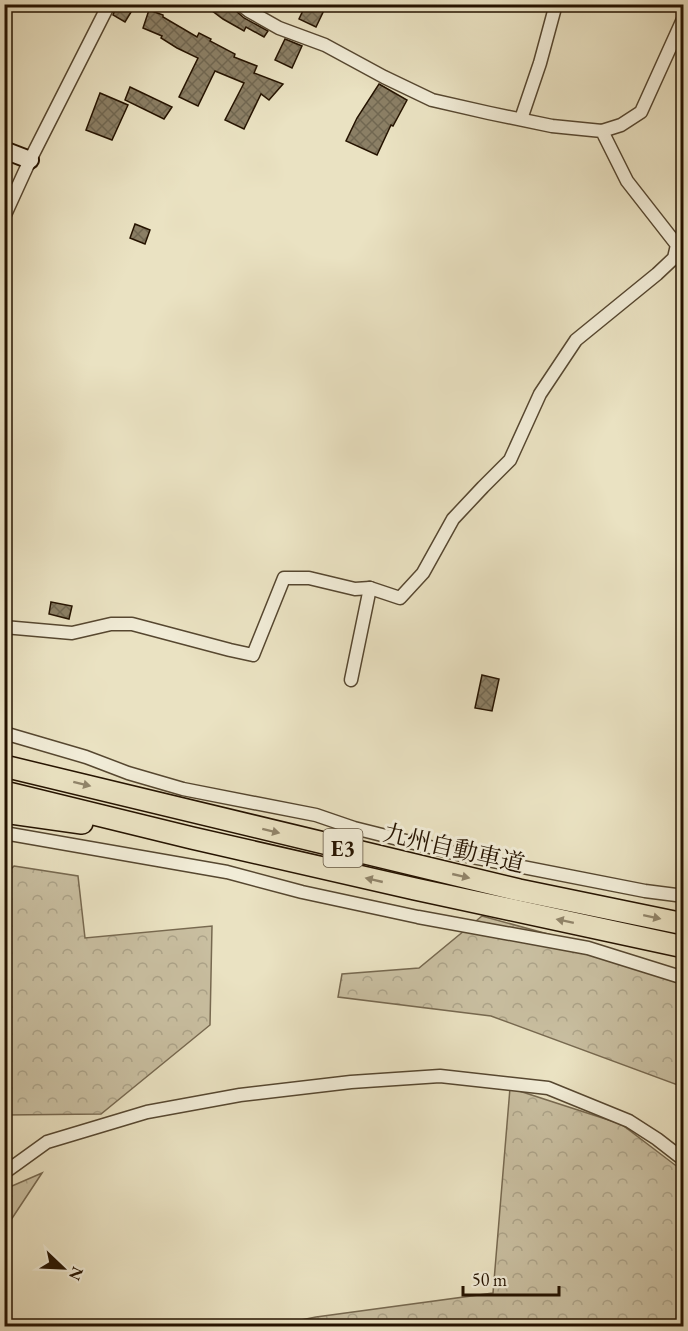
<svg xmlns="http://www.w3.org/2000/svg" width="688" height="1331" font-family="'EB Garamond','Noto Serif JP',serif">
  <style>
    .forest { fill: url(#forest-crowns); stroke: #776950; stroke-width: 1.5 }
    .building { fill: url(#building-cross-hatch); stroke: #251300; stroke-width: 1.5 }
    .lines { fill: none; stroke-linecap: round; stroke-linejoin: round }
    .street-casing { stroke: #564730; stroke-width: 15 }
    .secondary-casing { stroke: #251300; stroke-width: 20 }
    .highway-casing { stroke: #251300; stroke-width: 24 }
    .street { stroke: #f1ecd7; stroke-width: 12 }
    .secondary { stroke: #f1ecd7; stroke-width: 16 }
    .highway { stroke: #eae2c2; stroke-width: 21 }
    .oneway { fill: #91856b }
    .labels { text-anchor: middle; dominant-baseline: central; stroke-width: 6; stroke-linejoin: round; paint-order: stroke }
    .shield { fill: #f1ecd7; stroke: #625440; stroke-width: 1.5 }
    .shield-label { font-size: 22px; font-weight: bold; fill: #251300 }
    .street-label { font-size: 24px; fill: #251300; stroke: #f1ecd7 }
  </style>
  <defs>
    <pattern id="forest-crowns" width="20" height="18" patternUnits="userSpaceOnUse" patternTransform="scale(1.5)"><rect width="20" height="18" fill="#c9bfa1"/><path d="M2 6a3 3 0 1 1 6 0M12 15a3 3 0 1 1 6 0" fill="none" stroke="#aca389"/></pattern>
    <pattern id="building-cross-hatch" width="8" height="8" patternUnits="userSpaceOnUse" patternTransform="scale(1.5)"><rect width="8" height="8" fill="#8b7f65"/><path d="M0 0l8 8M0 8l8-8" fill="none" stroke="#716751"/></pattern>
  </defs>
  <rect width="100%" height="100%" fill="#eae2c2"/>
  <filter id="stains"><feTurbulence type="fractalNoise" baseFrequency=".00333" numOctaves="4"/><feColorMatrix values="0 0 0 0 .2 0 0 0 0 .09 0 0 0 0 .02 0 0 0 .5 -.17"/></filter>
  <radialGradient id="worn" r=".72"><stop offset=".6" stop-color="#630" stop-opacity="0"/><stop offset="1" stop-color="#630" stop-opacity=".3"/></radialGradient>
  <!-- forest -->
  <g class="forest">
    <path d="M14 866 78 876 85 938 212 926 210 1025 101 1114 5 1115 4 876Z"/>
    <path d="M482 916 683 971V1095L678 1085 491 1016 338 997 342 974 419 968Z"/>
    <path d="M510 1088 621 1124 683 1171V1326H271L316 1317 493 1293Z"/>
    <path d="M42 1173 5 1229V1189Z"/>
  </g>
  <!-- building -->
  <g class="building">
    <path d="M117 4H136L125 22 113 15Z"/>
    <path d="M203 4H232L235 10 244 18 268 31 264 37 246 27 244 31 223 19Z"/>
    <path d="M306 4H327L316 27 299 19Z"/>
    <path d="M149 10 163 15V17L197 37 199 33 211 39 210 41 235 54 234 57 257 66 254 73 283 84 269 100 261 94 244 129 225 120 244 83 215 71 198 106 179 97 198 58 177 48 161 38 162 36 143 28Z"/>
    <path d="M285 39 302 46 292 68 275 60Z"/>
    <path d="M379 84 407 100 393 126 391 125 377 155 346 141 357 118Z"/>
    <path d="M130 87 172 107 164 119 125 100Z"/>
    <path d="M100 93 128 105 112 140 86 130Z"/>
    <path d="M135 224 150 230 145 244 130 238Z"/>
    <path d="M51 602 72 606 69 619 49 614Z"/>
    <path d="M482 675 499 679 492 711 475 708Z"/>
  </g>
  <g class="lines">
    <defs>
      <g id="street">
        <path d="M521 119 540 63 556 4"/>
        <path d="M602 131 621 125 641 112 684 17"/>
        <path d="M4 217 30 160 109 4"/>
        <path d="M4 627 72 633 111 624H132L230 650 253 655 284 578H309L355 589 370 588 400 598 423 573 453 519 483 487 510 460 540 394 576 340 657 274 674 258 677 245 627 181 602 131 552 126 489 113 432 100 384 77 325 45 279 28 249 11 240 4"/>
        <path d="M351 680 370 588"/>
        <path d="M4 733 86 757 128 773 183 789 316 815 354 828 462 855 645 891 684 896"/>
        <path d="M4 833 227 872 302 892 418 917 588 948 684 978"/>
        <path d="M4 1173 47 1142 147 1112 240 1095 351 1082 440 1076 548 1088 629 1121 657 1139 684 1160"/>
      </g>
      <path id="secondary" d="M4 150 30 160"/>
      <g id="highway">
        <path d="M4 766 519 890 684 924"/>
        <path d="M4 792 192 838 415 889 684 947"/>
        <path d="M4 812 82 823"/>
      </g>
    </defs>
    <!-- street casing -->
    <use href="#street" class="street-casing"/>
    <!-- secondary casing -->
    <use href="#secondary" class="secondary-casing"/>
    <!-- highway casing -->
    <use href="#highway" class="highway-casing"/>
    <!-- street -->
    <use href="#street" class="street"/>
    <!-- secondary -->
    <use href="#secondary" class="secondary"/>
    <!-- highway -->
    <use href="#highway" class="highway"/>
  </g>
  <!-- one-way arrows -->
  <defs><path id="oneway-solid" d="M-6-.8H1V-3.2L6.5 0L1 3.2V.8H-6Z" transform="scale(1.5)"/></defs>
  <g class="oneway">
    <use href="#oneway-solid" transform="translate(82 784) rotate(14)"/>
    <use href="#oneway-solid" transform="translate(271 831) rotate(14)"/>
    <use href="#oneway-solid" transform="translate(461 876) rotate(13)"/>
    <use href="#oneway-solid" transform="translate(374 880) rotate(-167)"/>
    <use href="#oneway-solid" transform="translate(652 917) rotate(12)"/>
    <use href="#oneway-solid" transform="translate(565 921) rotate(-168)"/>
  </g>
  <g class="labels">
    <!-- shield labels -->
    <rect class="shield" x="323.5" y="829" width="39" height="38" rx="4.5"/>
    <g class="shield-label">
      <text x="343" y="848">E3</text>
    </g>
    <!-- street labels -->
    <g class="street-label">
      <text transform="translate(454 848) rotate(13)">九州自動車道</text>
    </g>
  </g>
  <!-- margin -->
  <rect width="688" height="1331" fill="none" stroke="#eae2c2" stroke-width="24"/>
  <rect x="6" y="6" width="676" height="1319" fill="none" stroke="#251300" stroke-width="3"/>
  <rect x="12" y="12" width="664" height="1307" fill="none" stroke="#251300" stroke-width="1.5"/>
  <!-- north arrow -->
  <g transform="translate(63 1268) rotate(113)" stroke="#f1ecd7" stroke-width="4.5" paint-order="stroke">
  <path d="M0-4.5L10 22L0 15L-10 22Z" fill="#251300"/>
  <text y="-9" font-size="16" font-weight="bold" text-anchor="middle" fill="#251300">N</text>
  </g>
  <!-- scale -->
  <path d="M463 1286v9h96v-9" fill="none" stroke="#251300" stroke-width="3"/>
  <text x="472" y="1286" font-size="18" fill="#251300" stroke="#f1ecd7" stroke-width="4.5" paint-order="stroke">50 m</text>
  <rect width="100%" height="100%" filter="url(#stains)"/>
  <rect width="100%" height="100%" fill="url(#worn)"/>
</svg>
